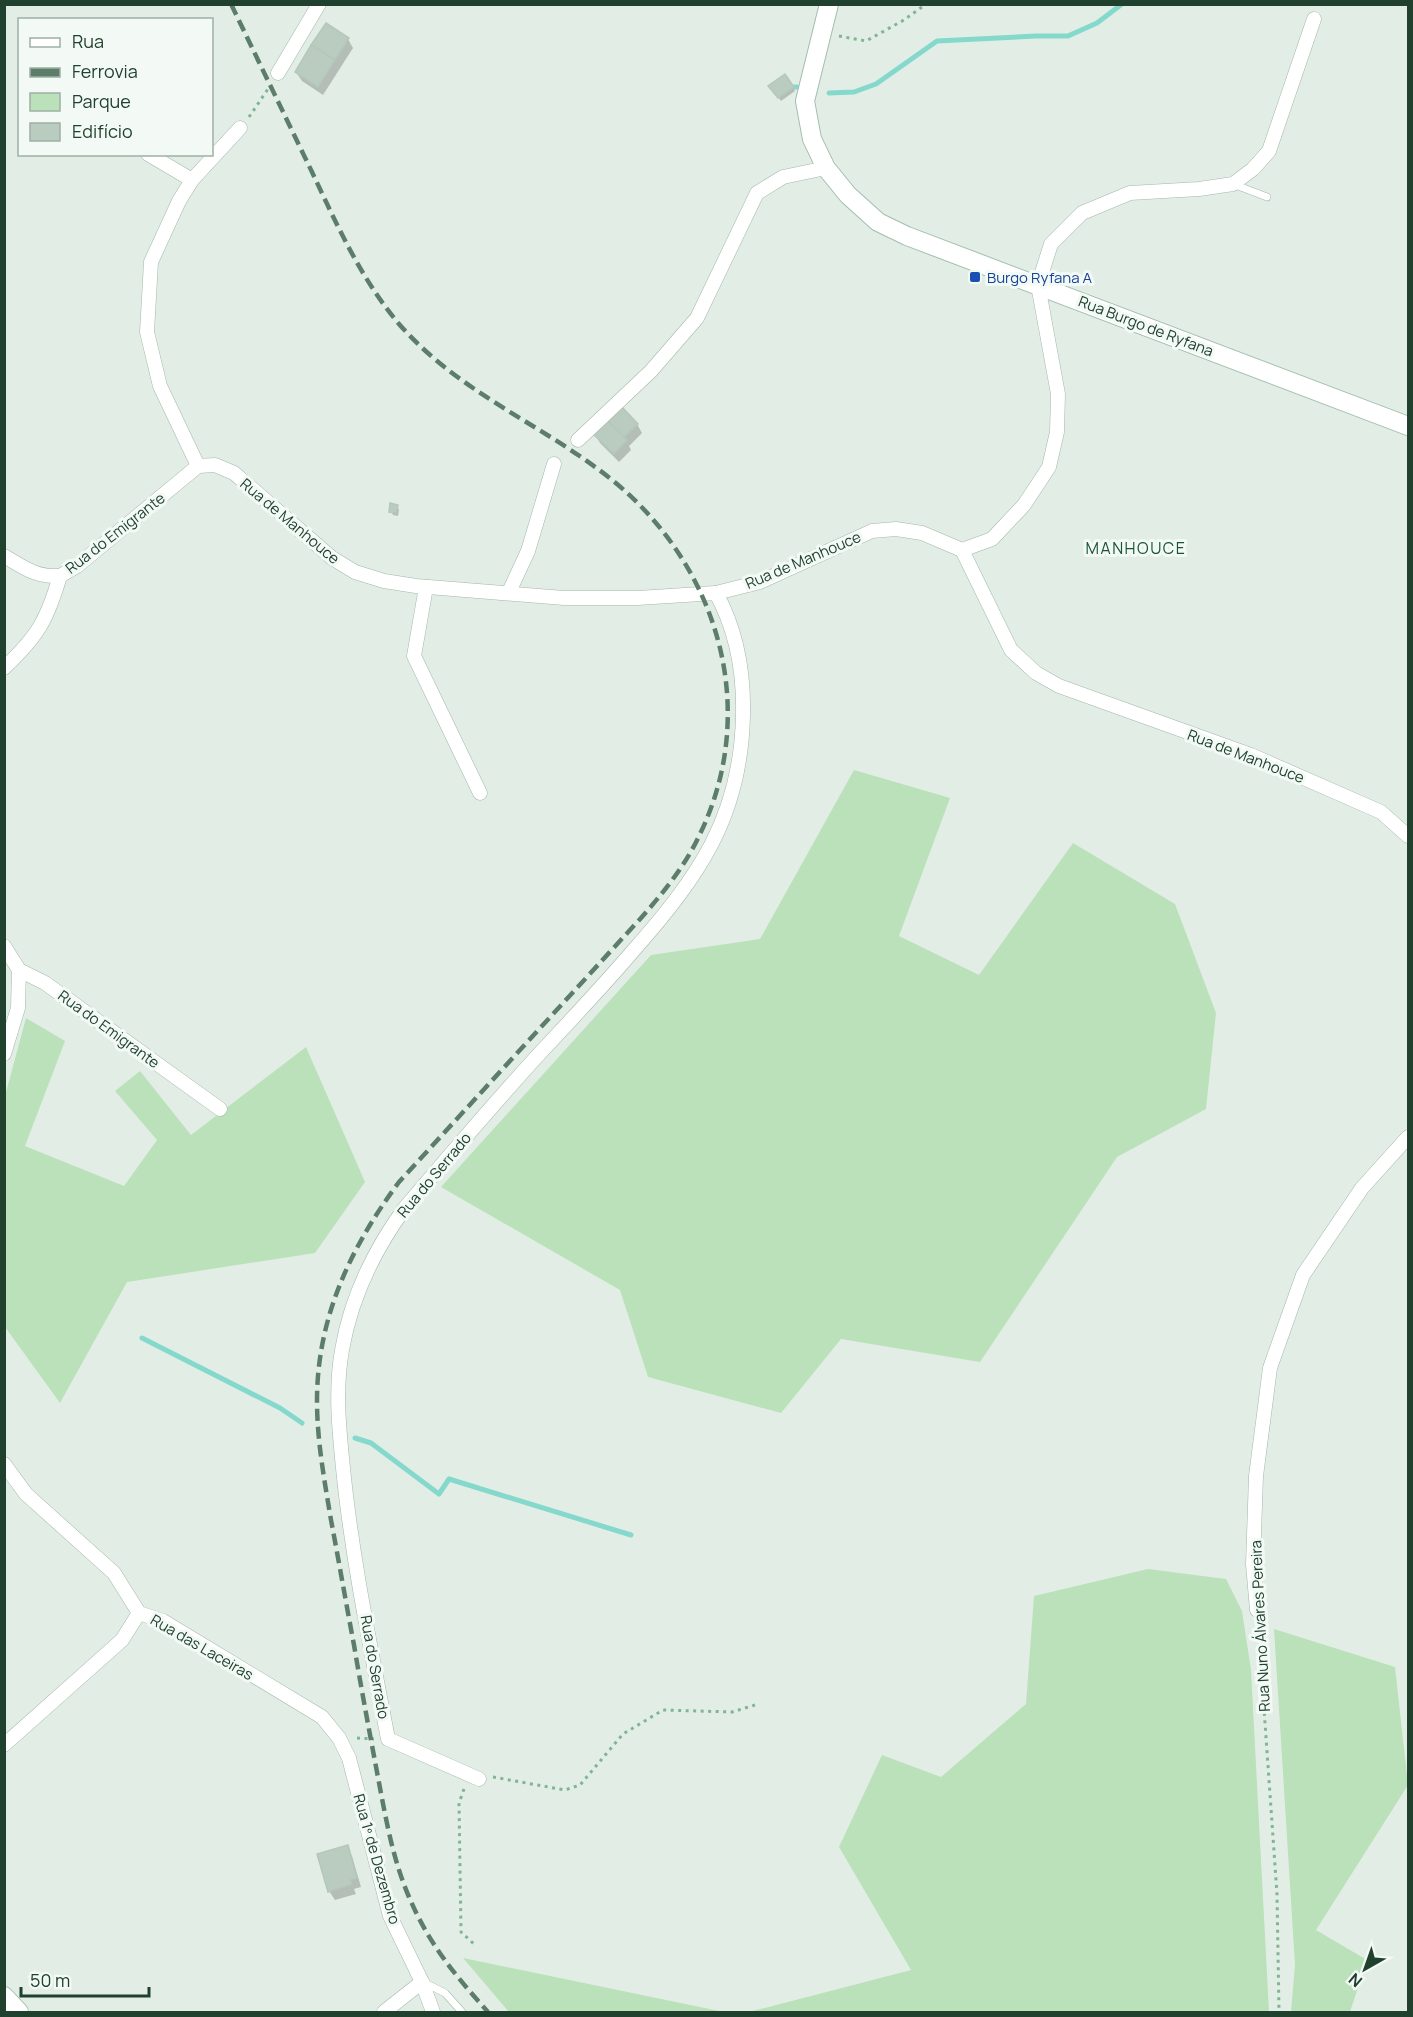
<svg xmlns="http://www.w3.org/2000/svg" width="1413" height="2017" font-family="Manrope,sans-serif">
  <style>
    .green { fill: #bae1b9 }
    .shadow { fill: #0003 }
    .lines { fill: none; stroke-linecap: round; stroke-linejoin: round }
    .stream { stroke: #85d8cc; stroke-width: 5 }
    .building { fill: #baccc0; stroke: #b4c8ba; stroke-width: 1.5 }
    .lane-casing { stroke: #a4b7aa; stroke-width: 8 }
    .street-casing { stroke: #a4b7aa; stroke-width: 15 }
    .secondary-casing { stroke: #a2beac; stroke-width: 20 }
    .path { stroke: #80b594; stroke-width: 3; stroke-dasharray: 3 4.5; stroke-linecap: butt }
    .lane { stroke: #fff; stroke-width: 7 }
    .street { stroke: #fff; stroke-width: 14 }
    .secondary { stroke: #fff; stroke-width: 18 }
    .rail { stroke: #5b7d69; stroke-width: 4.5; stroke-dasharray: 12 6; stroke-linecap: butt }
    .transit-dot { fill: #1a4fb4; stroke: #f3faf5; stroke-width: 2 }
    .labels { text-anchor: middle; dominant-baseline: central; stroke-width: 6; stroke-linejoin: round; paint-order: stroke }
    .transit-label { font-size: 15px; fill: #164399; stroke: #f3faf5; text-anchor: start }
    .street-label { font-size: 15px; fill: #20412e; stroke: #f3faf5 }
    .neighbourhood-label { font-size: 16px; letter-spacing: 1.5px; fill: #1a5635; stroke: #f3faf5 }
  </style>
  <rect width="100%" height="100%" fill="#e2eee5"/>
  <!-- green -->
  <g class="green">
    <path d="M854 770 950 798 899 936 979 975 1073 843 1175 904 1216 1013 1206 1109 1117 1157 980 1362 841 1339 781 1413 648 1377 620 1290 441 1187 651 955 760 939Z"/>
    <path d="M26 1018 65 1041 25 1146 124 1186 157 1140 115 1091 140 1071 191 1135 306 1047 365 1182 315 1253 127 1282 60 1403 5 1327V1096Z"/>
    <path d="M1148 1569 1226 1579 1242 1611 1251 1670 1269 2012H749L911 1970 839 1847 882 1755 941 1777 1026 1704 1034 1596Z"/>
    <path d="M1274 1629 1395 1667 1408 1785 1316 1930 1367 1960 1350 2012H1291L1295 1965Z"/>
    <path d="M463 1958 724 2012H509Z"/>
  </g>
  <!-- shadow -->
  <g class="shadow">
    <path d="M348 39 353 48 323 95 302 81 296 72Z"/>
    <path d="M793 87 795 91 781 101 773 90Z"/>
    <path d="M637 424 642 433 629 446 631 450 619 462 600 443 595 434Z"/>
    <path d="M397 506 399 510 398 516 393 515 391 511Z"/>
    <path d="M347 1847 352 1856 361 1887 354 1889 356 1894 335 1900 329 1891Z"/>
  </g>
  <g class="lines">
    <!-- stream -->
    <g class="stream">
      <path d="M794 87H797"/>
      <path d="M829 93 854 92 876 84 937 41 1036 36H1068L1097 23 1122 4"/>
      <path d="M142 1338 280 1408 302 1423"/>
      <path d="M355 1438 371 1443 439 1494 449 1479 631 1535"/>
    </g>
  </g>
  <!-- building -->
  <g class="building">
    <path d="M326 23 349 38 335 60 311 45Z"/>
    <path d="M311 45 335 60 318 87 295 72Z"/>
    <path d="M785 74 794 87 778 98 768 86Z"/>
    <path d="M621 406 638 424 624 437 607 420Z"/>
    <path d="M607 420 627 440 614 454 593 434Z"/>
    <path d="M390 503 398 505 396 513 389 512Z"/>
    <path d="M348 1845 357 1878 350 1880 352 1884 328 1892 317 1854Z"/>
  </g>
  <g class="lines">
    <defs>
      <g id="lane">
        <path d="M1233 184 1267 197"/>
        <path d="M425 1983 445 1993 462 2012"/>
      </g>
      <g id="street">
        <path d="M278 73 319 4"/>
        <path d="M148 154 192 180"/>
        <path d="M578 440 651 371 697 318 757 193 783 177 826 168"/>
        <path d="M198 466 215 465 234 473 332 558 355 572 384 581 416 586 564 598H638L716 593 760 582 872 531 896 529 922 533 962 550 1011 650 1036 673 1059 686 1251 755 1381 812 1408 836"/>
        <path d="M198 466 160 386 147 332 151 262 179 201 192 180 240 128"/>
        <path d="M962 550 992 539 1024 505 1049 467 1057 432 1058 394 1038 285 1051 244 1082 213 1130 193 1199 189 1233 184 1253 169 1269 151 1314 19"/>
        <path d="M4 556C25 568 35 577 60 576"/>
        <path d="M426 587 414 656 480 793"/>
        <path d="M509 592 528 551 554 464"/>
        <path d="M4 668C38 636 47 620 60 576L77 566 198 466"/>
        <path d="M4 946 19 970 45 983 220 1109"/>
        <path d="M4 1054 18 1008 19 970"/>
        <path d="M4 1464 26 1494 114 1573 139 1613 163 1621 322 1717 339 1738 349 1758 390 1916 422 1982 433 2012"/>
        <path d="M1257 1610 1253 1564 1256 1476 1270 1368 1303 1275 1362 1188 1408 1137"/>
        <path d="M4 1745 122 1640 139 1613"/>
        <path d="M479 1779 388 1739C371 1649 352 1559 343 1468 339 1429 335 1389 342 1350 351 1297 373 1252 404 1209 449 1156 494 1103 541 1052 572 1019 603 986 633 951 698 877 741 818 743 715 744 672 737 631 716 593"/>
        <path d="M384 2012 422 1982"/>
      </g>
      <g id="secondary">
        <path d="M829 4 805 101 812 139 826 168 848 195 878 222 907 236 1408 426"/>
        <path d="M4 1996 19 2012"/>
      </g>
    </defs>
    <!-- lane casing -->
    <use href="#lane" class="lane-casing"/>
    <!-- street casing -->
    <use href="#street" class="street-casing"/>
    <!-- secondary casing -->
    <use href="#secondary" class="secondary-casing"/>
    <!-- path -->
    <g class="path">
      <path d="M839 36 866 41 904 20 926 4"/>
      <path d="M249 117 270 86"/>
      <path d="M1258 1623 1277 1894 1279 2012"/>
      <path d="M357 1738 374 1739"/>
      <path d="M493 1777 565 1790 580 1785 623 1734 663 1710 732 1712 755 1705"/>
      <path d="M464 1789 459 1803 461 1932 475 1945"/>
    </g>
    <!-- lane -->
    <use href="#lane" class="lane"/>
    <!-- street -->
    <use href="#street" class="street"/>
    <!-- secondary -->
    <use href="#secondary" class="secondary"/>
    <!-- rail -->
    <path class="rail" d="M231 4C258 60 285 116 312 172 337 225 361 279 399 324 462 396 546 425 617 484 720 571 760 712 699 836 685 866 663 893 641 918L399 1182C356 1240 324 1303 318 1376 314 1425 323 1472 331 1520 339 1562 346 1603 354 1645 362 1693 371 1740 380 1788 387 1825 394 1862 409 1897 429 1944 454 1974 488 2012"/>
  </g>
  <!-- markers -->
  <rect class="transit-dot" x="969" y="271" width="12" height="12" rx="3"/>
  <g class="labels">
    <!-- transit labels -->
    <g class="transit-label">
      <text x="987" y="277">Burgo Ryfana A</text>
    </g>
    <!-- street labels -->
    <g class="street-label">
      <text transform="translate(1146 326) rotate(21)">Rua Burgo de Ryfana</text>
      <text transform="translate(290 521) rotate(40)">Rua de Manhouce</text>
      <text transform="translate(115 533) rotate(-38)">Rua do Emigrante</text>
      <text transform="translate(803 560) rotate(-23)">Rua de Manhouce</text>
      <text transform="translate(1246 756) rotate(21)">Rua de Manhouce</text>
      <text transform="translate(109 1029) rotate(36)">Rua do Emigrante</text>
      <text transform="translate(434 1175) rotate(-50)">Rua do Serrado</text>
      <text transform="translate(1260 1626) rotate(-93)">Rua Nuno Álvares Pereira</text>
      <text transform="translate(202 1647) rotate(30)">Rua das Laceiras</text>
      <text transform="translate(375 1667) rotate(80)">Rua do Serrado</text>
      <text transform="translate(377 1859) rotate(74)">Rua 1º de Dezembro</text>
    </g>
    <!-- neighbourhood labels -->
    <g class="neighbourhood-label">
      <text x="1136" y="548">MANHOUCE</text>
    </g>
  </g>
  <!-- border -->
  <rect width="1413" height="2017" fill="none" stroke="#20412e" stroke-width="12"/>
  <!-- legend -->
  <rect x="18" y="18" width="195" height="138" fill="#f3faf5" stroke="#9fb0a5" stroke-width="1.5"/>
  <rect x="30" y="38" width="30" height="9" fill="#ffffff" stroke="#9fb0a5" stroke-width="1.5"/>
  <text x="72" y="48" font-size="18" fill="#20412e">Rua</text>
  <rect x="30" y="68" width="30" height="9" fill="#5b7d69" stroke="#9fb0a5" stroke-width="1.5"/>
  <text x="72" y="78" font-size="18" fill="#20412e">Ferrovia</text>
  <rect x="30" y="93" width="30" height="18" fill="#bae1b9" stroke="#9fb0a5" stroke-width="1.5"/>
  <text x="72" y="108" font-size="18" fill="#20412e">Parque</text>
  <rect x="30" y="123" width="30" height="18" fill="#baccc0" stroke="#9fb0a5" stroke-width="1.5"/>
  <text x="72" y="138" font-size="18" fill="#20412e">Edifício</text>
  <!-- north arrow -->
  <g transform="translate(1365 1969) rotate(220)" stroke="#f3faf5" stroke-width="4.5" paint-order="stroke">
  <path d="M0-4.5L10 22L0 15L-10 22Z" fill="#20412e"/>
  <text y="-9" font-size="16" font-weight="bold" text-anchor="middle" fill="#20412e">N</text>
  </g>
  <!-- scale -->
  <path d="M21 1987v9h128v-9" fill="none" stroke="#20412e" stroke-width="3"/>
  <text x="30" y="1987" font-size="18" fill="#20412e" stroke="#f3faf5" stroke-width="4.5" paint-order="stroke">50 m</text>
</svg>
